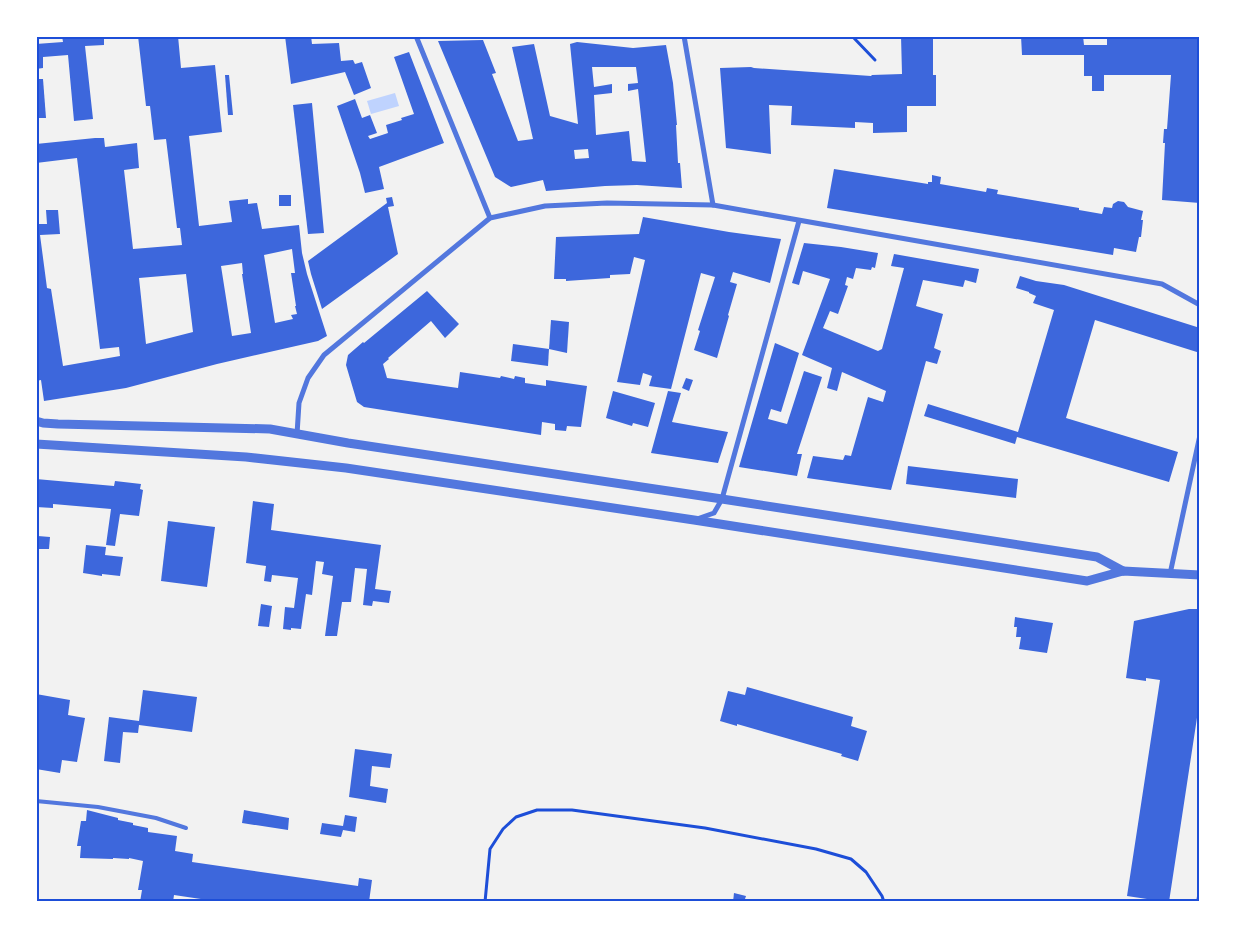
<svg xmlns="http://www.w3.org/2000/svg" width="1236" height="938" font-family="'Fira Sans Condensed',sans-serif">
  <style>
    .water { fill: #bfd3fe }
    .building { fill: #3d67dc; fill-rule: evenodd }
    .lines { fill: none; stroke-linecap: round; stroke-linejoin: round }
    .path { stroke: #1d4ed8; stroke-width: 3 }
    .service { stroke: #5277de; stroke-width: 4 }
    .minor { stroke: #5277de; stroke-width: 5 }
    .tertiary { stroke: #5277de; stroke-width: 9 }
    .neatline { fill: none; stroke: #1d4ed8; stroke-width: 2 }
  </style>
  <rect width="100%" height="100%" fill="#f2f2f2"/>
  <!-- water -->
  <path class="water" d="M395 93 399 106 371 114 367 101Z"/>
  <!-- building -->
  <g class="building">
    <path d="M62 36H104V45L85 46 93 119 74 121 68 55 43 57V68L36 69V44L63 42Z"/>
    <path d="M138 36H178L181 68 215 65 222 132 189 136 199 226 232 222 229 201 248 199V204L257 203 262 229 299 225 302 253 307 274 327 336 318 341 217 364 126 388 44 401 41 380 36 381V217H37L38 224H47L46 210H58L60 234 40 235 47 288 51 289 63 366 120 356 119 347 100 349 77 158 36 163V144L95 138H104L105 147 137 143 139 168 124 170 133 249 182 245 180 228H177L166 139 154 140 150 106H146ZM292 249 295 273H291L296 306H295L297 314 291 315 293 319 275 323 264 255ZM242 263 243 274H242L251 333 232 336 221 266ZM186 274 193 332 146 344 139 278Z"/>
    <path d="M285 36H311L312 44 339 43 341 61 353 60 355 64 362 62 371 88 354 95 345 72 291 84Z"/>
    <path d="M901 36H933V75H936V106H907V132L873 133V123L855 122V128L791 125 792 106 769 105 771 154 726 148 720 68 751 67 754 68 871 76 872 75 902 74Z"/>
    <path d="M1021 36H1083L1084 45H1107V36H1200V203L1162 200 1165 143H1163L1164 129H1167L1171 75H1104V91H1092V76H1084V55H1022Z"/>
    <path d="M483 40 496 73 492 74 518 141 533 139 512 47 534 44 550 116 578 124 570 44 577 42 633 48 666 45 673 83 677 125H676L678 163H680L682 188 637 185 605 186 546 191 543 180 511 187 495 177 438 41ZM592 67H636L638 83 628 84V91L638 89 646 162 632 161 629 131 596 135 594 95 612 93V84L594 87ZM588 149 589 158 575 159 574 150Z"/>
    <path d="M409 52 444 143 379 167 384 189 365 193 360 173 337 106 355 99 362 118 370 115 377 133 368 136 370 139 388 133 386 125 402 120 401 118 414 114 394 57Z"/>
    <path d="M225 75H229L233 115H228Z"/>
    <path d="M36 79H43L46 118H37Z"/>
    <path d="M312 103 324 233 308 234 293 105Z"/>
    <path d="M834 169 928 184V182H932V175L941 177 940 184 986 192 987 188 998 190 997 194 1079 208V210L1102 214 1104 207 1112 208 1113 204 1118 201 1124 202 1128 207 1143 211 1141 220H1143L1141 237H1139L1136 252 1114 248 1113 255 827 208Z"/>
    <rect x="279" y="195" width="12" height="11"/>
    <path d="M392 197 394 206 388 207 398 254 322 309 311 274 308 261 387 203 386 198Z"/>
    <path d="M643 217 729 232 781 239 770 283 733 272 730 282 737 284 728 315 729 316 717 358 694 350 700 331 698 330 715 277 701 273 671 389 649 386 652 376 643 373 640 385 617 382 645 260 634 257 630 274 610 275V278L566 281V279H554L556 237 639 234Z"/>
    <path d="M804 243 841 247 878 253 875 268 872 267 871 270 856 268 853 279 847 277 845 285 848 286 838 314 830 311 823 328 878 351 882 349 904 268 891 266 894 254 979 269 976 283 965 280 963 287 923 280 916 306 943 314 934 348 941 351 937 364 926 361 891 490 807 478 813 456 843 460 845 455 851 456 868 397 883 402 886 391 842 372 837 391 827 388 832 368 802 355 830 279 803 271 799 285 792 283Z"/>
    <path d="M1020 276 1036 281 1064 285 1200 328V353L1095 320 1066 418 1178 452 1169 482 1017 437 1015 444 924 416 928 404 1018 432 1054 310 1033 303 1036 296 1029 293V292L1016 288Z"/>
    <path d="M427 291 459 324 445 338 431 321 388 358 389 359 383 364 387 378 458 388 460 372 500 378 501 376 514 379 515 376 525 378V383L546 386V380L587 386 581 427 567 426 566 431 555 430V424L542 422 541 435 364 407 357 402 346 365 348 355 363 342 364 343Z"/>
    <path d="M551 320 569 322 567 353 549 349Z"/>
    <path d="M775 343 799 353 781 412 771 409 768 419 787 424 804 371 822 377 797 454H802L797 476 739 467Z"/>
    <path d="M513 344 549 349 548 366 511 361Z"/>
    <path d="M686 378 693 380 689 391 682 388Z"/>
    <path d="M613 391 655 403 648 427 633 423 632 426 606 418Z"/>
    <path d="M668 391 681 393 672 422 728 432 718 463 651 453Z"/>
    <path d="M908 466 1018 479 1016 498 906 484Z"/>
    <path d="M36 479 114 486 115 481 141 484 140 489 143 490 139 516 120 514 115 546 106 545 111 509 53 504V508L36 507Z"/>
    <path d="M253 501 274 504 271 530 381 545 375 589 391 591 389 603 373 601 372 606 363 605 367 569 355 568 351 602H342L337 636H325L333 576 322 574 324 562 316 561 312 595 306 594 301 629 291 628V630L283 629 285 607 294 608 298 578 272 575 271 582 264 581 266 566 246 563Z"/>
    <path d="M168 521 215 527 207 587 161 581Z"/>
    <path d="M38 536 50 537 49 549H37Z"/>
    <path d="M86 545 106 547 105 555 123 557 120 576 102 574V576L83 573Z"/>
    <path d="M261 604 272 606 269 627 258 626Z"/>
    <path d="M1189 609H1200V698L1169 902H1167L1127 896 1160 680 1146 678V681L1126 678 1134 621Z"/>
    <path d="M1015 617 1053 623 1047 653 1019 649 1021 637H1016L1017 627H1014Z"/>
    <path d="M747 687 853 717 851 726 867 731 858 761 841 756 842 754 737 724V726L720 721 728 691 745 695Z"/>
    <path d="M143 690 197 697 192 732 139 725 138 733 123 732 120 763 104 761 109 717 139 721Z"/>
    <path d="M36 694 70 700 68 715 85 718 77 762 62 760 60 773 36 769V731L39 713H36Z"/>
    <path d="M355 749 392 754 390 768 372 766 370 786 388 789 386 803 349 797Z"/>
    <path d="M87 810 118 818V820L133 823V825L148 828V832L177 836 175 851 193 854 192 862 358 886 359 878 372 880 369 902H221L174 895 173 902H140L142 890H138L143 861 129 858V859L113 858V859L80 858 81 846H77L81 821H86Z"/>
    <path d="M244 810 289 818 288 830 242 823Z"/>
    <path d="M345 815 357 817 355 832 343 830 341 837 320 834 322 823 343 826Z"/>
    <path d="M1199 885H1200V902H1196Z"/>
    <path d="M734 893 746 896 744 902H733Z"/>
  </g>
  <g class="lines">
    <!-- path -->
    <g class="path">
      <path d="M852 36 875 60"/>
      <path d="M485 902 490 849 503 829 516 817 537 810H572L705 828 816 849 851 859 866 872 882 896 884 902"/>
    </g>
    <!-- service -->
    <path class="service" d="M36 801 98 807 156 818 186 828"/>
    <!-- minor -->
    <g class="minor">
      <path d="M416 36 490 218"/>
      <path d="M684 36 713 205"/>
      <path d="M297 434 299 403 308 378 324 355 490 218 545 206 607 203 713 205 1162 284 1200 305"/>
      <path d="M697 519 714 513 722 499 799 221"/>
      <path d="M1170 574 1200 435"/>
    </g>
    <!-- tertiary -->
    <g class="tertiary">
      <path d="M36 421 43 423 58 424 270 429 348 443 722 499 1097 557 1123 571"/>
      <path d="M36 444 246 457 346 468 694 520 1087 581 1123 571 1200 575"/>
    </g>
  </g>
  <!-- border -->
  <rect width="1236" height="938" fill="none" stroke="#ffffff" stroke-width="75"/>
  <rect x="38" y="38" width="1160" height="862" class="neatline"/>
</svg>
